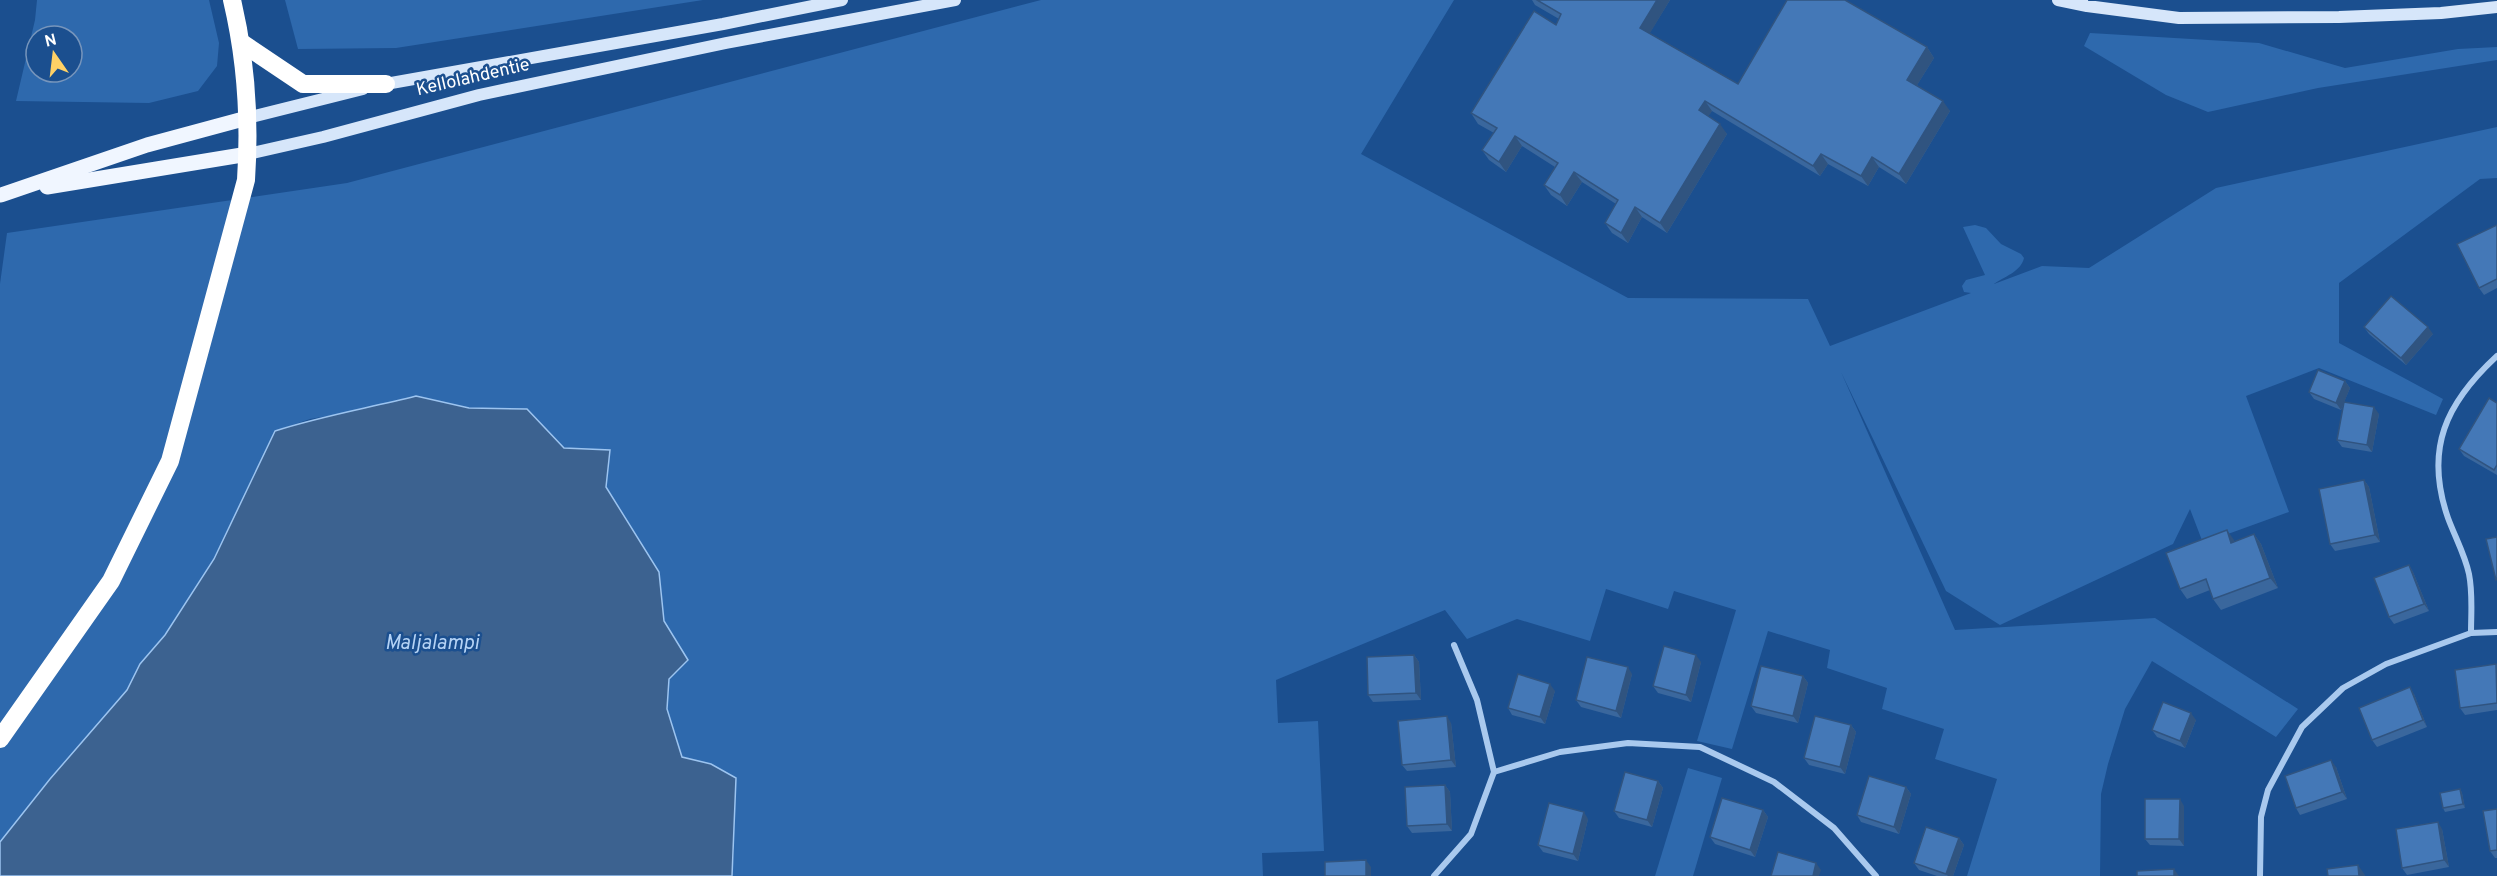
<svg xmlns="http://www.w3.org/2000/svg" width="2497" height="876" font-family="Overpass,sans-serif">
  <style>
    .green { fill: #2e69ad; fill-rule: evenodd }
    .water { fill: #3c6290; stroke: #9cc4f0; stroke-width: 1.5 }
    .lines { fill: none; stroke-linecap: round; stroke-linejoin: round }
    .street { stroke: #a9c9ee; stroke-width: 6 }
    .secondary { stroke: #d6e6fa; stroke-width: 12 }
    .primary { stroke: #f0f6ff; stroke-width: 15 }
    .highway { stroke: #fff; stroke-width: 18 }
    .wall { fill: #3a679d }
    .shaded-wall { fill: #305480 }
    .building { fill: #4478b7; stroke: #305480; stroke-width: 1.5 }
    .labels { text-anchor: middle; dominant-baseline: central; stroke-width: 5; stroke-linejoin: round; paint-order: stroke }
    .street-label { font-size: 18px; fill: #fff; stroke: #1b4f8f }
    .water-label { font-size: 20px; font-style: italic; fill: #b5d3f5; stroke: #1b4f8f }
  </style>
  <rect width="100%" height="100%" fill="#1b4f8f"/>
  <!-- green -->
  <g class="green">
    <path d="M37 0H209L219 43 217 66 198 91 149 103 16 101 35 20ZM36 36H72V72H36Z"/>
    <path d="M285 0H703L396 48 298 49Z"/>
    <path d="M1041 0H1454L1361 154 1628 298 1808 299 1830 346 1971 293 1964 292 1962 286 1966 280 1985 275 1963 227 1975 225 1986 228 2001 244 2021 254 2024 258C2021 272 2003 277 1994 284L2042 266 2089 268 2216 188 2497 127V178L2480 179 2339 283V343L2443 399 2436 415 2319 368 2246 396 2289 512 2203 543 2190 509 2173 544 2000 625 1946 591 1841 372 1955 630 2155 618 2298 709 2276 737 2152 661 2125 709 2108 764 2101 794 2100 876H1967L1997 779 1935 759 1944 729 1882 709 1887 688 1827 668 1830 650 1768 631 1732 749 1697 741 1736 610 1674 591 1668 609 1606 589 1590 641 1517 619 1467 639 1445 610 1276 680 1278 723 1318 721 1324 851 1262 853 1263 876H732L734 850 711 764 682 757 667 709 669 679 688 660 664 621 659 572 606 487 610 450 564 448 527 409 469 408 416 396 357 411 310 419 275 431 214 559 165 635 140 664 127 690 50 779 0 842V284L7 233 347 183Z"/>
    <path d="M2090 33 2259 43 2345 68 2458 49 2497 47V60L2318 88 2208 112 2166 95 2084 46Z"/>
    <path d="M1688 768 1722 778 1693 876H1655Z"/>
  </g>
  <!-- water -->
  <path class="water" d="M416 396 469 408 527 409 564 448 610 450 606 487 659 572 664 621 688 660 669 679 667 709 682 757 711 764 736 778 732 876H0V842L50 779 127 690 140 664 165 635 214 559 275 431C321 416 369 408 416 396Z"/>
  <g class="lines">
    <!-- street -->
    <g class="street">
      <path d="M2471 633C2471 613 2473 594 2469 574 2465 555 2455 537 2448 518 2424 449 2446 403 2497 356"/>
      <path d="M1494 772 1560 752 1628 743 1700 747 1774 782 1834 828 1876 876"/>
      <path d="M1434 876 1471 834 1494 772 1477 700 1454 645"/>
      <path d="M2260 876 2261 817 2268 790 2302 727 2343 688 2386 664 2471 633 2497 632"/>
    </g>
    <!-- secondary -->
    <g class="secondary">
      <path d="M2058 0 2087 6 2179 18 2339 17 2441 13 2497 7"/>
      <path d="M380 85 723 24 842 0"/>
      <path d="M247 118 363 89"/>
      <path d="M248 154 323 137 479 95 726 43 955 0"/>
    </g>
    <!-- primary -->
    <g class="primary">
      <path d="M47 187 248 154"/>
      <path d="M1 195 147 145 247 118"/>
    </g>
    <!-- highway -->
    <g class="highway">
      <path d="M242 43 303 84H386"/>
      <path d="M0 739 111 581 170 461 246 180C250 120 246 59 232 0"/>
    </g>
  </g>
  <!-- wall -->
  <g class="wall">
    <path d="M1532 0H1670L1649 34 1738 84 1927 47 1934 58 1917 85 1950 111 1906 184 1879 167 1868 186 1828 164 1820 176 1712 111 1708 116 1727 134 1667 233 1642 217 1628 243 1612 233 1605 223 1616 204 1582 182 1567 206 1551 195 1544 185 1555 167 1522 146 1506 172 1489 160 1482 150 1494 133 1478 124 1471 113 1556 25 1559 19 1535 5Z"/>
    <path d="M2497 225V288L2484 295 2479 288Z"/>
    <path d="M2364 327 2433 334 2406 365 2369 334Z"/>
    <path d="M2345 381 2350 388 2344 402 2379 414 2372 452 2342 447 2337 440 2344 404 2341 410 2314 399 2309 392Z"/>
    <path d="M2497 403V475L2464 456 2459 449Z"/>
    <path d="M2364 480 2369 487 2380 542 2335 551 2330 544Z"/>
    <path d="M2254 534 2261 544 2278 588 2221 610 2213 599 2210 590 2187 599 2180 589 2234 540V542Z"/>
    <path d="M2409 565 2413 572 2429 611 2394 624 2389 617Z"/>
    <path d="M1414 655 1419 662 1421 700 1373 702 1368 695Z"/>
    <path d="M1701 662 1691 702 1658 693 1653 686Z"/>
    <path d="M2496 664 2497 665V710L2465 715 2460 708Z"/>
    <path d="M1632 674 1621 718 1581 707 1576 700Z"/>
    <path d="M1803 676 1808 683 1798 723 1756 713 1751 706Z"/>
    <path d="M1555 691 1545 724 1512 715 1508 708Z"/>
    <path d="M2414 694 2427 727 2377 747 2372 740Z"/>
    <path d="M2196 720 2185 748 2157 737 2152 730Z"/>
    <path d="M1451 723 1456 767 1407 771 1402 765Z"/>
    <path d="M1851 725 1856 732 1845 774 1809 765 1804 758Z"/>
    <path d="M2336 767 2347 799 2300 815 2296 808Z"/>
    <path d="M1658 781 1663 788 1652 827 1619 818 1614 811Z"/>
    <path d="M1445 785 1450 792 1452 831 1412 833 1407 826Z"/>
    <path d="M1906 787 1911 794 1899 834 1861 822 1857 815Z"/>
    <path d="M2460 789 2462 793 2465 808 2445 812 2443 808Z"/>
    <path d="M2184 806V846L2150 845 2145 839Z"/>
    <path d="M2497 809V858H2495L2490 851Z"/>
    <path d="M1763 810 1768 817 1755 857 1715 844 1710 837Z"/>
    <path d="M1588 819 1578 861 1543 852 1538 845Z"/>
    <path d="M2442 829 2449 867 2407 875 2402 868Z"/>
    <path d="M1959 838 1964 845 1953 876H1937L1919 870 1914 863Z"/>
  </g>
  <!-- shaded-wall -->
  <g class="shaded-wall">
    <path d="M1657 0H1670L1647 38 1640 28Z"/>
    <path d="M1927 47 1934 58 1914 90 1907 80Z"/>
    <path d="M1705 101 1712 111 1706 120 1699 110Z"/>
    <path d="M1943 101 1950 111 1906 184 1899 174Z"/>
    <path d="M1720 124 1727 134 1667 233 1660 223Z"/>
    <path d="M1515 136 1522 146 1506 172 1499 162Z"/>
    <path d="M1821 154 1828 164 1820 176 1813 166Z"/>
    <path d="M1872 157 1879 167 1868 186 1861 176Z"/>
    <path d="M1574 172 1582 182 1567 206 1560 195Z"/>
    <path d="M1635 207 1642 217 1628 243 1621 233Z"/>
    <path d="M2428 327 2433 334 2406 365 2401 358Z"/>
    <path d="M2345 381 2350 388 2341 410 2336 403Z"/>
    <path d="M2374 407 2379 414 2372 452 2367 445Z"/>
    <path d="M2364 480 2369 487 2380 542 2375 535Z"/>
    <path d="M2227 530 2234 540 2238 553 2231 543Z"/>
    <path d="M2254 534 2261 544 2278 588 2270 578Z"/>
    <path d="M2409 565 2413 572 2429 611 2424 604Z"/>
    <path d="M1414 655 1419 662 1421 700 1416 693Z"/>
    <path d="M1696 655 1701 662 1691 702 1686 695Z"/>
    <path d="M1628 667 1632 674 1621 718 1616 711Z"/>
    <path d="M1803 676 1808 683 1798 723 1793 716Z"/>
    <path d="M1550 684 1555 691 1545 724 1540 717Z"/>
    <path d="M2410 687 2414 694 2427 727 2423 720Z"/>
    <path d="M2191 713 2196 720 2185 748 2180 741Z"/>
    <path d="M1447 716 1451 723 1456 767 1451 760Z"/>
    <path d="M1851 725 1856 732 1845 774 1840 767Z"/>
    <path d="M2331 760 2336 767 2347 799 2342 792Z"/>
    <path d="M1658 781 1663 788 1652 827 1647 820Z"/>
    <path d="M1445 785 1450 792 1452 831 1447 824Z"/>
    <path d="M1906 787 1911 794 1899 834 1894 827Z"/>
    <path d="M2460 789 2462 793 2465 808 2463 804Z"/>
    <path d="M2180 799 2184 806V846L2179 839Z"/>
    <path d="M1763 810 1768 817 1755 857 1750 850Z"/>
    <path d="M1584 812 1588 819 1578 861 1573 854Z"/>
    <path d="M2438 822 2442 829 2449 867 2444 860Z"/>
    <path d="M1959 838 1964 845 1953 876H1948L1946 874Z"/>
    <path d="M1366 860 1371 867V876H1366Z"/>
    <path d="M1816 863 1821 870 1819 876H1813Z"/>
    <path d="M2358 865 2365 875V876H2359Z"/>
    <path d="M2174 869 2179 876H2174Z"/>
  </g>
  <!-- building -->
  <g class="building">
    <path d="M1537 0H1657L1640 28 1738 84 1787 0H1845L1927 47 1907 80 1943 101 1899 174 1872 157 1861 176 1821 154 1813 166 1705 101 1699 110 1720 124 1660 223 1635 207 1621 233 1605 223 1618 200 1574 172 1560 195 1544 185 1558 163 1515 136 1499 162 1482 150 1497 128 1471 113 1534 11 1556 25 1561 14Z"/>
    <path d="M2497 225V279L2479 288 2457 244Z"/>
    <path d="M2391 296 2428 327 2401 358 2364 327Z"/>
    <path d="M2318 370 2345 381 2336 403 2309 392Z"/>
    <path d="M2489 398 2497 403V465L2494 470 2459 449Z"/>
    <path d="M2344 402 2374 407 2367 445 2337 440Z"/>
    <path d="M2364 480 2375 535 2330 544 2319 489Z"/>
    <path d="M2227 530 2231 543 2254 534 2270 578 2213 599 2206 579 2180 589 2166 553Z"/>
    <path d="M2497 537V579L2496 580 2486 539Z"/>
    <path d="M2409 565 2424 604 2389 617 2374 578Z"/>
    <path d="M1664 646 1696 655 1686 695 1653 686Z"/>
    <path d="M1414 655 1416 693 1368 695 1367 657Z"/>
    <path d="M1587 657 1628 667 1616 711 1576 700Z"/>
    <path d="M2496 664 2497 703 2460 708 2455 670Z"/>
    <path d="M1761 666 1803 676 1793 716 1751 706Z"/>
    <path d="M1518 674 1550 684 1540 717 1508 708Z"/>
    <path d="M2410 687 2423 720 2372 740 2359 708Z"/>
    <path d="M2163 702 2191 713 2180 741 2152 730Z"/>
    <path d="M1447 716 1451 760 1402 765 1398 721Z"/>
    <path d="M1815 716 1851 725 1840 767 1804 758Z"/>
    <path d="M2331 760 2342 792 2296 808 2285 776Z"/>
    <path d="M1625 772 1658 781 1647 820 1614 811Z"/>
    <path d="M1869 776 1906 787 1894 827 1857 815Z"/>
    <path d="M1445 785 1447 824 1407 826 1405 787Z"/>
    <path d="M2460 789 2463 804 2443 808 2440 793Z"/>
    <path d="M1722 798 1763 810 1750 850 1710 837Z"/>
    <path d="M2145 799H2180L2179 839H2145Z"/>
    <path d="M1549 803 1584 812 1573 854 1538 845Z"/>
    <path d="M2497 809V850L2490 851 2483 811Z"/>
    <path d="M2438 822 2444 860 2402 868 2396 829Z"/>
    <path d="M1926 827 1959 838 1946 874 1914 863Z"/>
    <path d="M1778 852 1816 863 1813 876H1771Z"/>
    <path d="M1366 860V876H1325V862Z"/>
    <path d="M2358 865 2359 876H2328L2327 869Z"/>
    <path d="M2174 869V876H2137V871Z"/>
  </g>
  <g class="labels">
    <!-- street labels -->
    <g class="street-label">
      <text transform="translate(473 78) rotate(-13)">Kellolahdentie</text>
    </g>
    <!-- water labels -->
    <g class="water-label">
      <text x="432" y="644">Maljalampi</text>
    </g>
  </g>
  <!-- north arrow -->
  <g transform="translate(54 54) rotate(346)"><circle r="28" fill="#1b4f8f" stroke="#7695bc" stroke-width="1.5"/>
  <path d="M0-4.5L10 22L0 15L-10 22Z" fill="#ffd166"/>
  <text y="-9" font-size="16" font-weight="bold" text-anchor="middle" fill="#ffffff">N</text>
  </g>
</svg>
